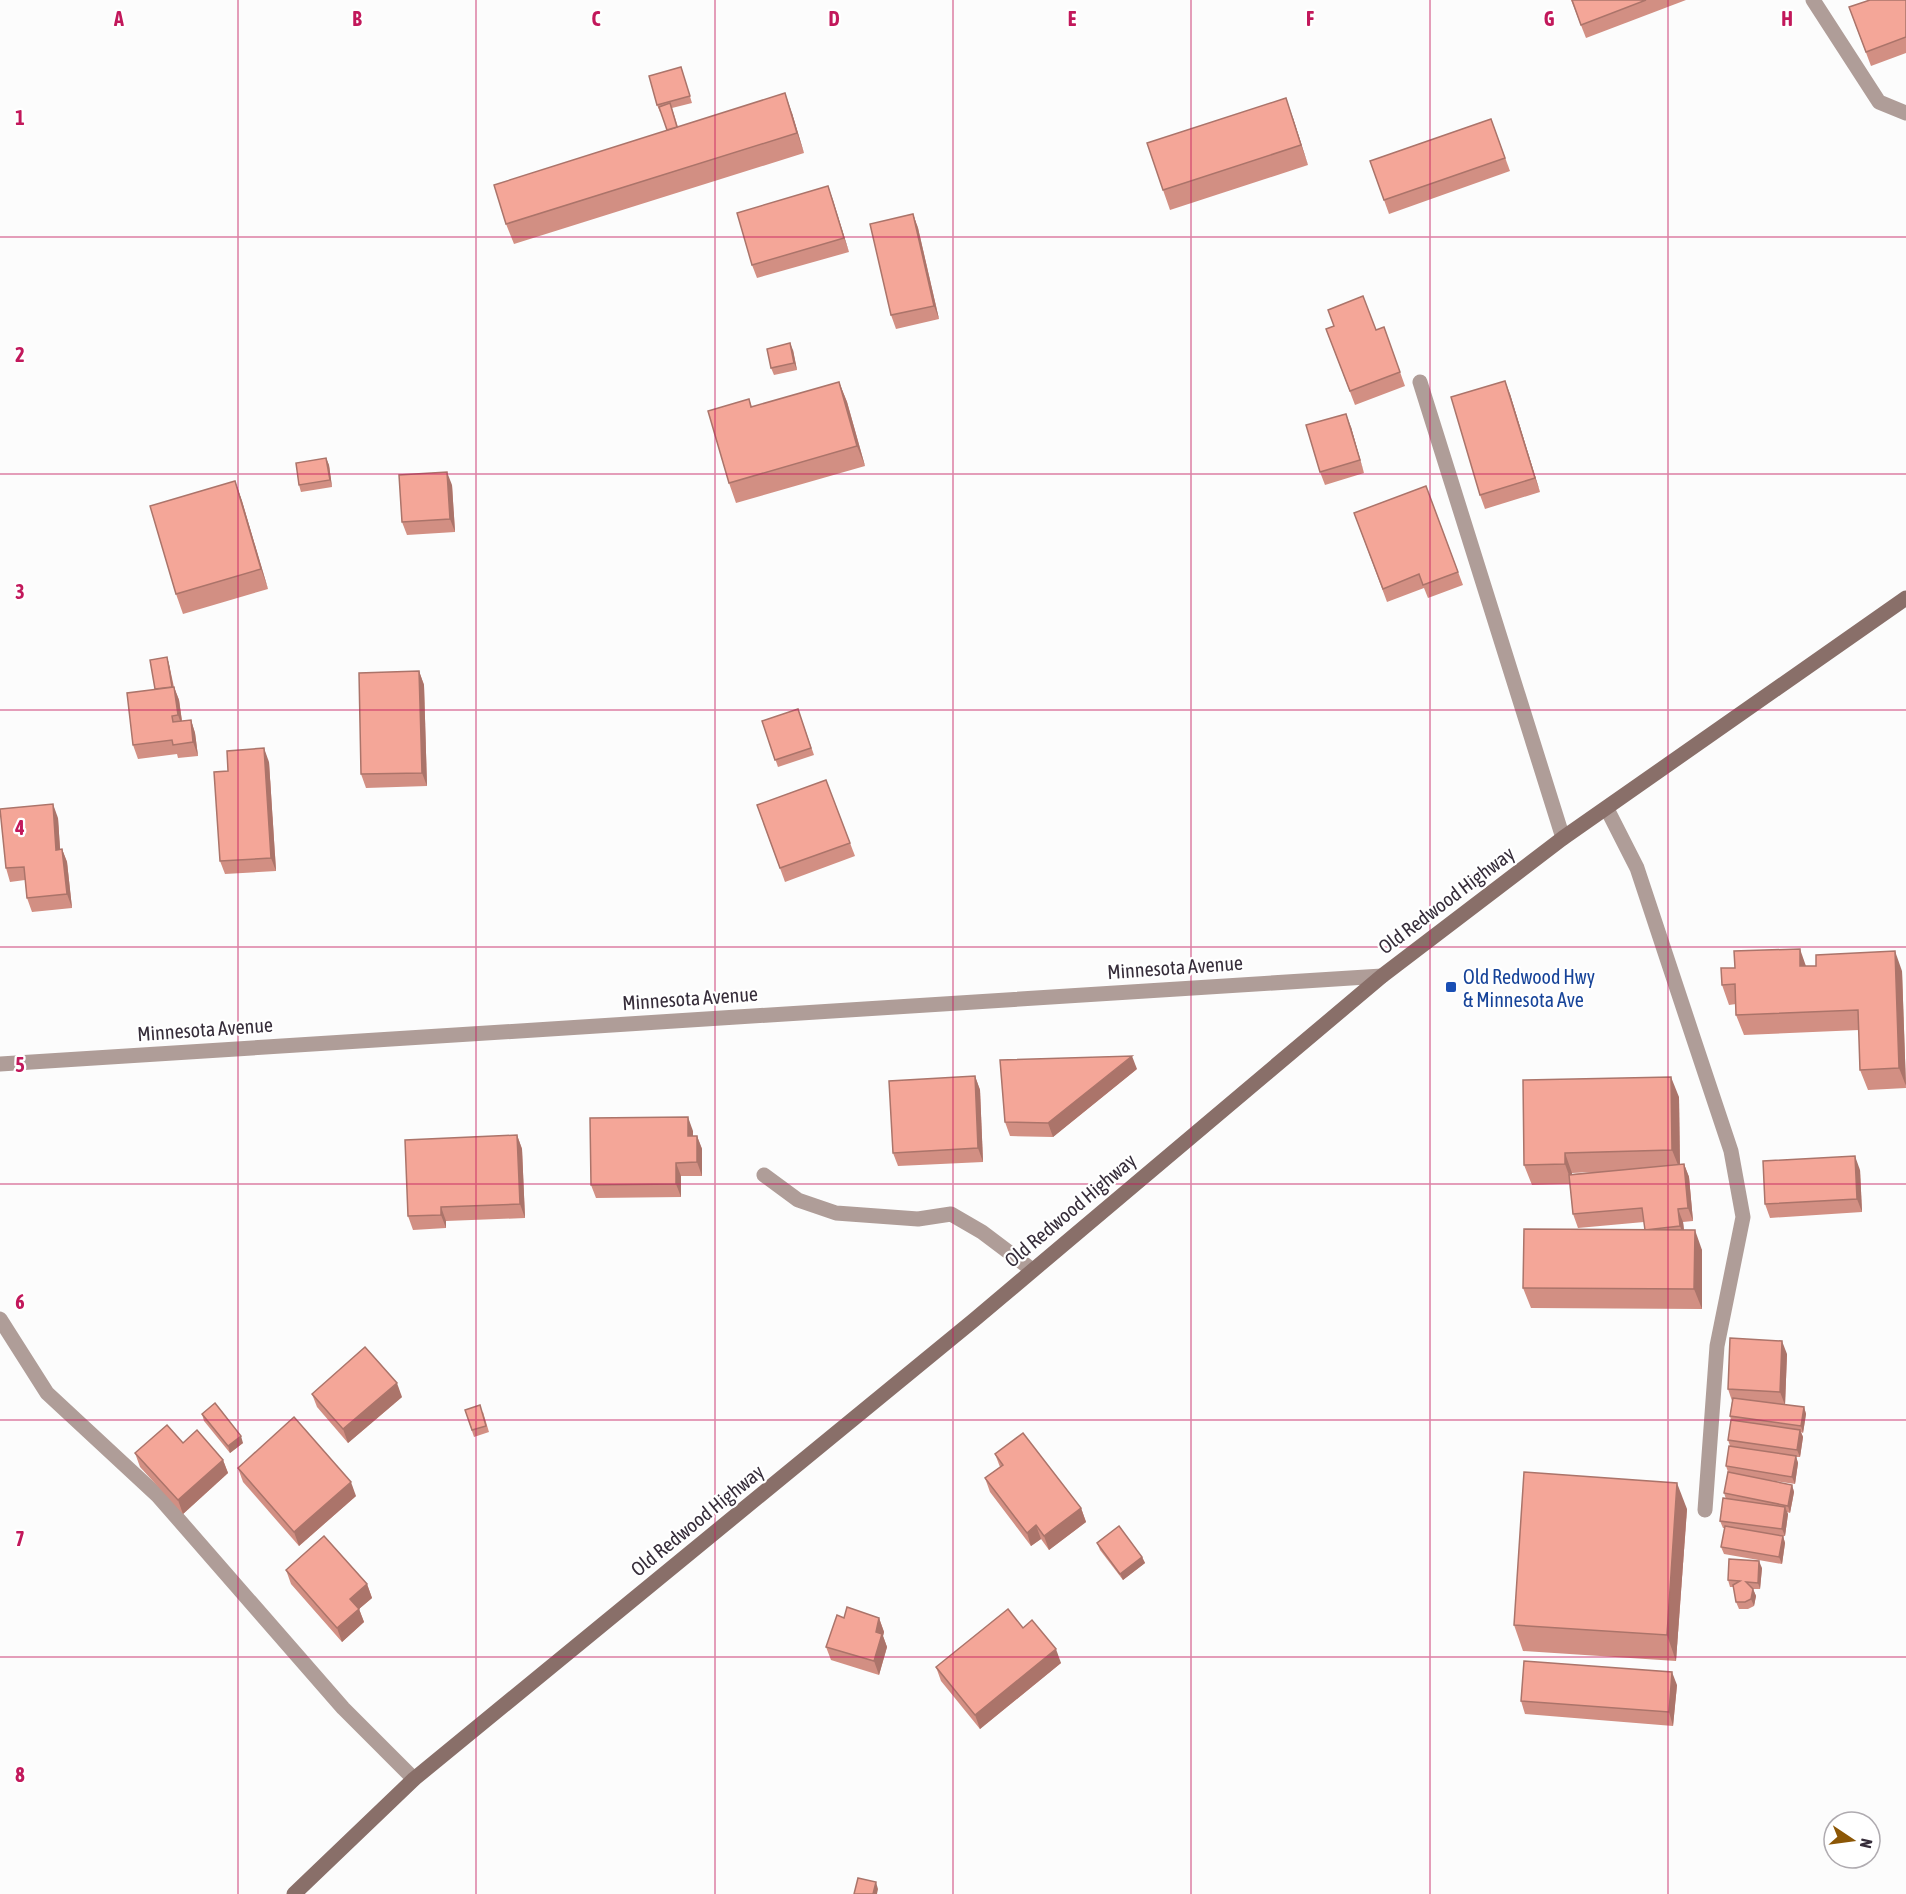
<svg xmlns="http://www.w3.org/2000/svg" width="1906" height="1894" font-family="'Asap Condensed',sans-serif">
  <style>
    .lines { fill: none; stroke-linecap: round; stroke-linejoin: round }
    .lane { stroke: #af9d98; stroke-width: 15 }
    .street { stroke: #af9d98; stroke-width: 15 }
    .secondary { stroke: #896f69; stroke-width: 15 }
    .wall { fill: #d28f83; fill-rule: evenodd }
    .shaded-wall { fill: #ab746a }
    .building { fill: #f4a698; stroke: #ab746a; stroke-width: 1.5 }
    .grid { fill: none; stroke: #c2185b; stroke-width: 1.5; stroke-opacity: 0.55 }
    .transit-dot { fill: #1a4fb4; stroke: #fff; stroke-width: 2 }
    .labels { text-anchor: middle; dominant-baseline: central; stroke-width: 4.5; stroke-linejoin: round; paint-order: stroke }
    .street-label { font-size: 20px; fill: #362d3a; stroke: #fff }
    .transit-label { font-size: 20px; fill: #164399; stroke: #fff; text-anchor: start }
    .grid-label { font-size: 20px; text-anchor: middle; font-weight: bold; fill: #c2185b; stroke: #fff; stroke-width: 4.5; stroke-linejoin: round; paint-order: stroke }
  </style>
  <rect width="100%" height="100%" fill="#fcfcfc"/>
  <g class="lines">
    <!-- lane -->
    <g class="lane">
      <path d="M1813 0 1879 102 1906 113"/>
      <path d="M1420 382 1563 838"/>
      <path d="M1607 809 1637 868 1693 1037 1731 1151 1743 1217 1717 1346 1705 1510"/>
      <path d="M764 1175 798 1200 836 1213 918 1219 951 1214 982 1232 1031 1269"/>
      <path d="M0 1319 47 1393 158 1496 343 1708 414 1779"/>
    </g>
    <!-- street -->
    <path class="street" d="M0 1064 1382 976"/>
    <!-- secondary -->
    <path class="secondary" d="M294 1894 414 1779 974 1320 1382 976 1563 838 1906 598"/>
  </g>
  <!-- wall -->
  <g class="wall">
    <path d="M1571 0H1686L1586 38Z"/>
    <path d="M1906 0V53L1871 66 1849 7Z"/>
    <path d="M681 67 692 103 672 108 678 127 792 113 804 153 514 244 506 224 667 130 661 112H660L657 105Z"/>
    <path d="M1293 118 1308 165 1170 210 1163 190Z"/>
    <path d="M1491 119 1510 171 1389 214 1370 161Z"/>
    <path d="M828 186 849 252 757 278 752 265Z"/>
    <path d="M913 214 918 228 939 319 896 329 891 315Z"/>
    <path d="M1384 327 1405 386 1355 405 1326 329 1376 330Z"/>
    <path d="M793 350 797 370 774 375 771 368Z"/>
    <path d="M839 382 847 402 865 466 736 503 729 483 749 399 752 407Z"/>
    <path d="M1510 394 1540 492 1485 509 1480 495Z"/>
    <path d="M1351 427 1364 473 1325 485 1320 472Z"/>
    <path d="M326 458 329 465 332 487 301 492 299 485Z"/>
    <path d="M235 481 242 501 268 589 183 614 176 594Z"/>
    <path d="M452 485 455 532 407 535 402 522Z"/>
    <path d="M1426 486 1463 585 1428 598 1424 588 1387 602 1354 513Z"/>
    <path d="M167 657 169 664 174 687 179 700 182 721 191 720 195 733 198 756 178 758 177 754 138 759 133 745Z"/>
    <path d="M419 671 424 685 427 786 366 788 361 774Z"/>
    <path d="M798 709 814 755 778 767 762 721Z"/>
    <path d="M269 762 276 871 225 874 220 861 228 771Z"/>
    <path d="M826 780 855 856 785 882 757 805Z"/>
    <path d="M58 818 60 849H62L67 862 72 908 32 912 27 898 25 880 10 882 6 868Z"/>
    <path d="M1806 966 1902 971 1906 1088 1868 1090 1860 1070 1859 1030 1744 1035 1736 1015V1004L1729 1005 1722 985Z"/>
    <path d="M1137 1069 1053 1137 1010 1136 1005 1122Z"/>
    <path d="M975 1076 980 1090 983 1162 898 1166 893 1153Z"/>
    <path d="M1679 1097 1680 1164H1684L1689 1177 1693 1221 1683 1222 1684 1230 1702 1250V1309L1531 1308 1523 1288 1645 1229 1644 1222 1578 1228 1573 1214 1570 1184 1532 1185 1524 1165ZM1593 1172 1572 1174V1173Z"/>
    <path d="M693 1131V1136H697L702 1149V1176H681V1197L596 1198 591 1185Z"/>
    <path d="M517 1135 522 1149 525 1218 446 1221V1228L413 1230 408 1216Z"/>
    <path d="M1860 1170 1862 1212 1770 1218 1765 1204Z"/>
    <path d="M1787 1354 1785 1405 1804 1407 1806 1414 1803 1433 1801 1432 1803 1437 1800 1457H1796L1798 1463 1795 1484 1761 1479 1792 1485 1794 1492 1790 1513 1787 1512 1788 1514 1785 1536H1783L1785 1543 1782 1564 1724 1554 1721 1547 1725 1528H1723L1720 1521 1726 1499 1724 1493 1728 1472 1726 1466 1730 1446 1728 1440 1731 1420 1730 1416 1732 1401 1728 1389Z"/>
    <path d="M312 1394 402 1397 348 1443 317 1407Z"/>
    <path d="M465 1410 483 1412 489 1432 474 1437Z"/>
    <path d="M202 1414 243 1443 230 1453 204 1421Z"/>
    <path d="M183 1443 223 1460 228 1473 183 1514 140 1467 135 1453Z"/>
    <path d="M995 1454 1081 1508 1086 1522 1049 1550 1041 1539 1031 1546 990 1492 985 1478 1000 1467Z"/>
    <path d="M238 1468 356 1496 299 1546 243 1482Z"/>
    <path d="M1687 1509 1676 1661 1523 1651 1514 1625Z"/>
    <path d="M1097 1543 1142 1557 1145 1563 1123 1580 1100 1550Z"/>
    <path d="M1762 1568 1760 1589H1753L1756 1596 1754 1606 1748 1609H1739L1736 1602 1734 1587H1730L1728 1580Z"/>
    <path d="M286 1570 367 1584 372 1598 359 1609 364 1622 342 1642 291 1584Z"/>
    <path d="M844 1618H879L884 1632 883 1636 887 1647 879 1675 831 1660 826 1647Z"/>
    <path d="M1023 1628 1061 1663 980 1729 941 1681 936 1667Z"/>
    <path d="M1677 1685 1673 1726 1525 1714 1521 1701Z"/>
  </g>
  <!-- shaded-wall -->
  <g class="shaded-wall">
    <path d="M785 93 792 113 804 153 797 133Z"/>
    <path d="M1286 98 1293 118 1308 165 1301 145Z"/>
    <path d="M828 186 833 200 849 252 844 238Z"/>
    <path d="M913 214 918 228 939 319 934 306Z"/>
    <path d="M790 343 793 350 797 370 794 363Z"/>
    <path d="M1505 381 1510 394 1540 492 1535 478Z"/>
    <path d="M839 382 847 402 865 466 857 446Z"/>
    <path d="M1346 414 1351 427 1364 473 1360 460Z"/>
    <path d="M326 458 329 465 332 487 330 480Z"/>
    <path d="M447 472 452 485 455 532 450 519Z"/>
    <path d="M235 481 242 501 268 589 261 569Z"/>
    <path d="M167 657 169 664 175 696 174 687 179 700 183 729 178 715Z"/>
    <path d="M419 671 424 685 427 786 422 773Z"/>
    <path d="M191 720 195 733 198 756 193 742Z"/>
    <path d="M264 748 269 762 276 871 271 858Z"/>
    <path d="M53 804 58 818 61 863 56 850Z"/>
    <path d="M62 849 67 862 72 908 67 894Z"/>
    <path d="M1800 949 1807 969 1800 966Z"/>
    <path d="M1895 951 1902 971 1906 1086 1899 1068Z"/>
    <path d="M1132 1056 1137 1069 1053 1137 1048 1123Z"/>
    <path d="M975 1076 980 1090 983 1162 978 1148Z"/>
    <path d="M1671 1077 1679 1097 1680 1170 1672 1150Z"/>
    <path d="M688 1117 693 1131V1150L688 1136Z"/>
    <path d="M517 1135 522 1149 525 1218 520 1204Z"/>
    <path d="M697 1136 702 1149V1176L697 1162Z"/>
    <path d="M1565 1153 1572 1173V1184L1565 1164Z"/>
    <path d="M1855 1156 1860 1170 1862 1212 1857 1199Z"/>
    <path d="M676 1163 681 1176V1197L676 1184Z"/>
    <path d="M1684 1164 1689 1177 1693 1221 1688 1208Z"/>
    <path d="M441 1207 446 1221V1228L441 1215Z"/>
    <path d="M1678 1209 1683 1222 1685 1239 1680 1226Z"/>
    <path d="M1695 1230 1702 1250V1309L1694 1289Z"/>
    <path d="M1782 1341 1787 1354 1785 1405 1780 1392Z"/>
    <path d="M397 1383 402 1397 348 1443 343 1429Z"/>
    <path d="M1804 1407 1806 1414 1803 1433 1801 1426Z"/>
    <path d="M1800 1430 1803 1437 1800 1457 1797 1450Z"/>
    <path d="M241 1436 243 1443 230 1453 228 1446Z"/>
    <path d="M1796 1456 1798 1463 1795 1484 1792 1477Z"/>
    <path d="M223 1460 228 1473 183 1514 178 1500Z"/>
    <path d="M351 1482 356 1496 299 1546 294 1532Z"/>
    <path d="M1677 1483 1687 1509 1676 1661 1667 1635Z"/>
    <path d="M1792 1485 1794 1492 1790 1513 1788 1506Z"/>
    <path d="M1785 1507 1788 1514 1785 1536 1782 1529Z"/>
    <path d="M1081 1508 1086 1522 1049 1550 1044 1536Z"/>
    <path d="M1036 1525 1041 1539 1031 1546 1027 1533Z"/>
    <path d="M1783 1536 1785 1543 1782 1564 1779 1557Z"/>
    <path d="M1142 1557 1145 1563 1123 1580 1120 1574Z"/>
    <path d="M1759 1561 1762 1568 1760 1589 1758 1583Z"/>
    <path d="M367 1584 372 1598 359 1609 364 1622 342 1642 337 1628 350 1599Z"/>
    <path d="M1753 1589 1756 1596 1754 1606 1751 1599Z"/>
    <path d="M879 1618 884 1632 883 1636 887 1647 879 1675 874 1661 876 1632Z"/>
    <path d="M1056 1649 1061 1663 980 1729 975 1715Z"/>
    <path d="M1672 1672 1677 1685 1673 1726 1669 1712Z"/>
    <path d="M876 1882 878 1889 877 1894H873Z"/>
  </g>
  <!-- building -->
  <g class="building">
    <path d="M1572 0H1646L1581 25Z"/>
    <path d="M1870 0H1906V37L1866 52 1849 7Z"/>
    <path d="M681 67 690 96 657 105 649 76Z"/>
    <path d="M785 93 797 133 506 224 494 185Z"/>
    <path d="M1286 98 1301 145 1163 190 1147 143Z"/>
    <path d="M670 103 677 127 667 130 659 107Z"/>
    <path d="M1491 119 1505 158 1384 200 1370 161Z"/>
    <path d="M828 186 844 238 752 265 737 213Z"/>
    <path d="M913 214 934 306 891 315 870 224Z"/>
    <path d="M1363 296 1376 330 1384 327 1400 372 1350 391 1326 329 1334 326 1328 310Z"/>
    <path d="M790 343 794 363 771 368 767 349Z"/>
    <path d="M1505 381 1535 478 1480 495 1451 397Z"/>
    <path d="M839 382 857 446 729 483 708 411 749 399 751 407Z"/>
    <path d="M1346 414 1360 460 1320 472 1306 425Z"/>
    <path d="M326 458 330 480 299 485 296 463Z"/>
    <path d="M447 472 450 519 402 522 399 475Z"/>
    <path d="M235 481 261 569 176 594 150 506Z"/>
    <path d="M1426 486 1458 572 1423 585 1419 574 1383 589 1354 513Z"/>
    <path d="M167 657 172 687 155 689 150 660Z"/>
    <path d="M419 671 422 773 361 774 359 673Z"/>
    <path d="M174 687 178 715 172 716 173 722 191 720 193 742 173 745 172 740 133 745 127 693Z"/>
    <path d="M798 709 811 748 775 760 762 721Z"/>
    <path d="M264 748 271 858 220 861 214 772 228 771 227 751Z"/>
    <path d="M826 780 850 843 780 868 757 805Z"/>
    <path d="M53 804 56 850 62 849 67 894 27 898 24 867 6 868 0 809Z"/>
    <path d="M1800 949V966H1816V955L1895 951 1899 1068 1860 1070 1858 1010 1736 1015 1735 984 1722 985 1721 968H1735L1734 951Z"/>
    <path d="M1132 1056 1048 1123 1005 1122 1000 1060Z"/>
    <path d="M975 1076 978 1148 893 1153 889 1081Z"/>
    <path d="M1671 1077 1672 1150 1565 1153V1164L1524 1165 1523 1080Z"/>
    <path d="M688 1117V1136H697V1162L676 1163V1184L591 1185 590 1118Z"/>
    <path d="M517 1135 520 1204 441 1207V1215L408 1216 405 1140Z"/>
    <path d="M1855 1156 1857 1199 1765 1204 1763 1161Z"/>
    <path d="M1684 1164 1688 1208 1678 1209 1680 1226 1645 1230 1642 1208 1573 1214 1569 1175Z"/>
    <path d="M1524 1229 1695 1230 1694 1289 1523 1288Z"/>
    <path d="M1730 1338 1782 1341 1780 1392 1728 1389Z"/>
    <path d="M365 1347 397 1383 343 1429 312 1394Z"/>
    <path d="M1733 1398 1804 1407 1801 1426 1730 1416Z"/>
    <path d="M215 1403 241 1436 228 1446 202 1414Z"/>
    <path d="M480 1405 486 1426 472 1430 465 1410Z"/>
    <path d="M294 1417 351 1482 294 1532 238 1468Z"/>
    <path d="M1731 1420 1800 1430 1797 1450 1728 1440Z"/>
    <path d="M167 1425 183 1443 197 1430 223 1460 178 1500 135 1453Z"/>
    <path d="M1023 1433 1081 1508 1044 1536 1036 1525 1027 1533 985 1478 1003 1465 995 1454Z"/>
    <path d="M1729 1446 1796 1456 1792 1477 1726 1466Z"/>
    <path d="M1524 1472 1677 1483 1667 1635 1514 1625Z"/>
    <path d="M1728 1472 1792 1485 1788 1506 1724 1493Z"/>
    <path d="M1723 1498 1785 1507 1782 1529 1720 1521Z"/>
    <path d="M1119 1526 1142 1557 1120 1574 1097 1543Z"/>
    <path d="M1725 1526 1783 1536 1779 1557 1721 1547Z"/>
    <path d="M324 1536 367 1584 350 1599 359 1609 337 1628 286 1570Z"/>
    <path d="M1729 1559 1759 1561 1758 1583 1746 1582 1753 1589 1751 1599 1745 1602H1736L1733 1585 1740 1581 1728 1580Z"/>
    <path d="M847 1607 879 1618 876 1632 882 1634 874 1661 826 1647 837 1615 844 1618Z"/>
    <path d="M1008 1609 1023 1628 1032 1620 1056 1649 975 1715 936 1667Z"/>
    <path d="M1524 1661 1672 1672 1669 1712 1521 1701Z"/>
    <path d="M858 1878 876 1882 873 1894H854Z"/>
  </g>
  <!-- grid -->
  <path class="grid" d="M238 0V1894M476 0V1894M715 0V1894M953 0V1894M1191 0V1894M1430 0V1894M1668 0V1894M0 237H1906M0 474H1906M0 710H1906M0 947H1906M0 1184H1906M0 1420H1906M0 1657H1906"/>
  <!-- markers -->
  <rect class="transit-dot" x="1445" y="981" width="12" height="12" rx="3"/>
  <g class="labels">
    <!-- street labels -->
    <g class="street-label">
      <text transform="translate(1446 900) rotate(-37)">Old Redwood Highway</text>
      <text transform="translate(1175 967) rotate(-4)">Minnesota Avenue</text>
      <text transform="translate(690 998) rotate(-4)">Minnesota Avenue</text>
      <text transform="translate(205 1029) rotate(-4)">Minnesota Avenue</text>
      <text transform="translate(1070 1210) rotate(-40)">Old Redwood Highway</text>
      <text transform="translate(697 1520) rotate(-39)">Old Redwood Highway</text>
    </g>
    <!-- transit labels -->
    <g class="transit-label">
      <text x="1463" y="976">Old Redwood Hwy<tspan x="1463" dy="23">&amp; Minnesota Ave</tspan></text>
    </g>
  </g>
  <g class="grid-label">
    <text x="119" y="26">A</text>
    <text x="357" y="26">B</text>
    <text x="596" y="26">C</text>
    <text x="834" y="26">D</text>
    <text x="1072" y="26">E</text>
    <text x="1310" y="26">F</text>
    <text x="1549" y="26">G</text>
    <text x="1787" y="26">H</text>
    <text x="20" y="125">1</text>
    <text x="20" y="362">2</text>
    <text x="20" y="599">3</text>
    <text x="20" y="835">4</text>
    <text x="20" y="1072">5</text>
    <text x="20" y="1309">6</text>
    <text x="20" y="1546">7</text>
    <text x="20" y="1782">8</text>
  </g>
  <!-- north arrow -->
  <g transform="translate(1852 1840) rotate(103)"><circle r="28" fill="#ffffff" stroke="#afabb0" stroke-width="1.5"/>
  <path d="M0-4.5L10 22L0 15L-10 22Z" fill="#8c5706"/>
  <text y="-9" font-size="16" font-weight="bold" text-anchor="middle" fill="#362d3a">N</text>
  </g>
</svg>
